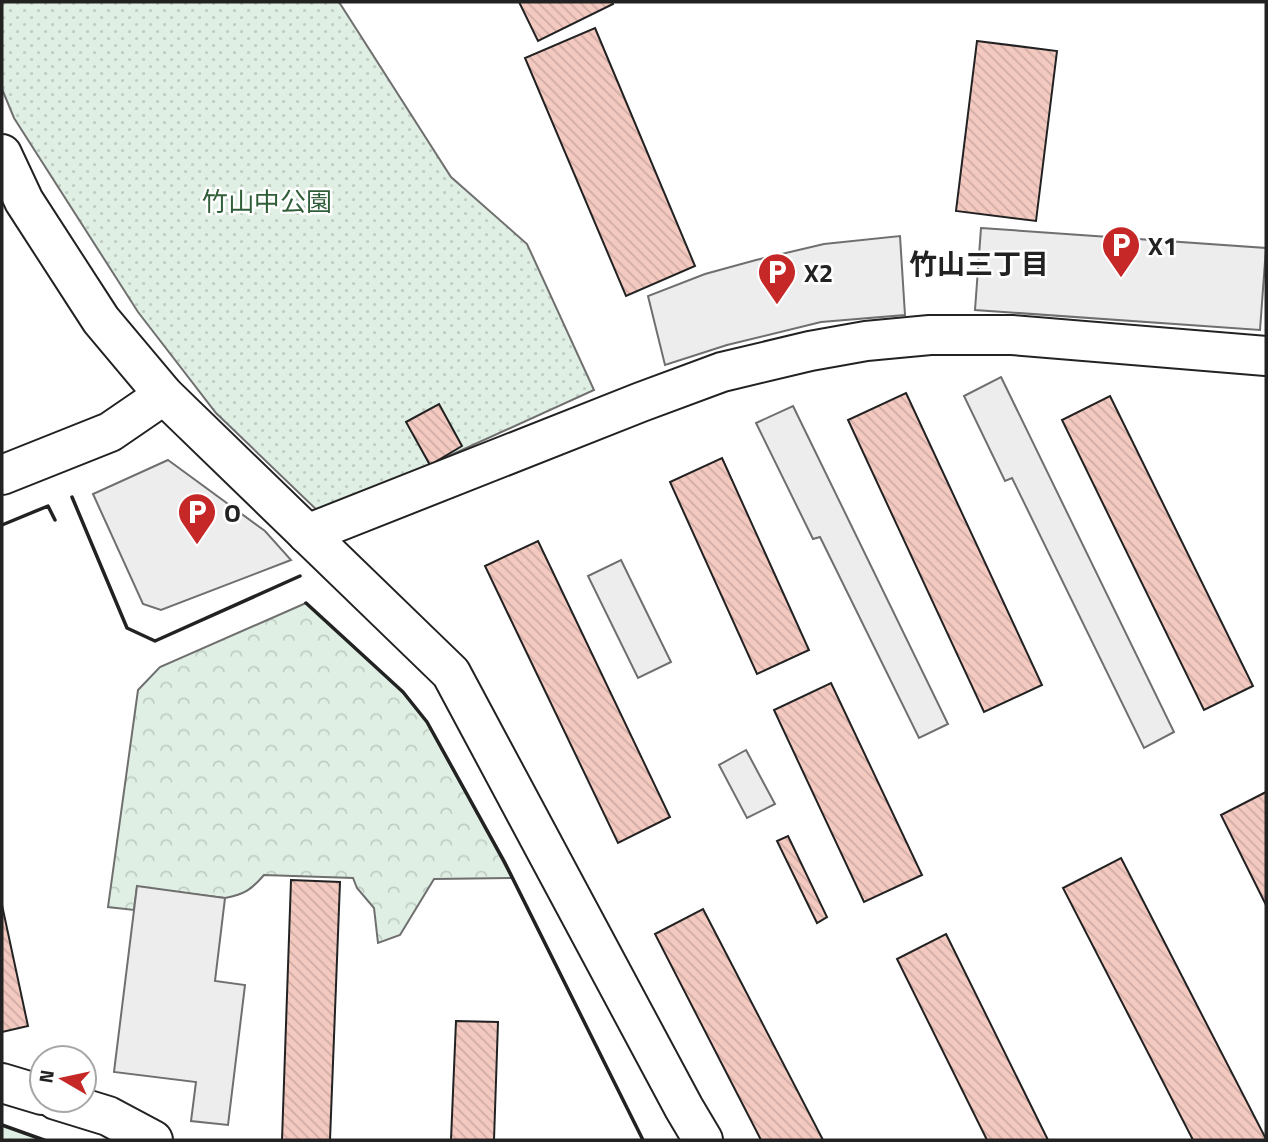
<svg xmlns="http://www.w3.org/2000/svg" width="1268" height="1142" font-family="'Titillium Web','Noto Sans JP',sans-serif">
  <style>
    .forest { fill: url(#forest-crowns); stroke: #6f6f6f; stroke-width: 2 }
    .park { fill: url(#park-dots); stroke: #6f6f6f; stroke-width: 2 }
    .parking { fill: #ededed; stroke: #6f6f6f; stroke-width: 2 }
    .building { fill: url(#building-back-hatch); stroke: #222; stroke-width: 2 }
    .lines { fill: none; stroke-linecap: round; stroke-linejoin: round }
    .minor-casing { stroke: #222; stroke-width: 42 }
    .minor { stroke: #fff; stroke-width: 38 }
    .wall { stroke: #222; stroke-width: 3.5 }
    .labels { text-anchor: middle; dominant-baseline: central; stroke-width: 5; stroke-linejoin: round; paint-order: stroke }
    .park-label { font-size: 26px; fill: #2f5e38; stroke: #fff }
    .poi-label { font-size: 26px; font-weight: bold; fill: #222; stroke: #fff; text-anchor: start }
    .neighbourhood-label { font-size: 28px; font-weight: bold; fill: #222; stroke: #fff }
  </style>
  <defs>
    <pattern id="forest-crowns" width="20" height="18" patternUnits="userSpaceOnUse" patternTransform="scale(1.75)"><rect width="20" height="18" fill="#e0efe3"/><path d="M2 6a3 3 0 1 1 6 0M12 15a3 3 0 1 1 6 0" fill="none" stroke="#c0cdc2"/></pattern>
    <pattern id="park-dots" width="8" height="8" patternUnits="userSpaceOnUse" patternTransform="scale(1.75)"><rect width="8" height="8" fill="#e0efe3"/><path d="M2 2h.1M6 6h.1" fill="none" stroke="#c0cdc2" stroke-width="1.8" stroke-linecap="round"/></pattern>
    <pattern id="building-back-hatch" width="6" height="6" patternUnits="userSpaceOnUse" patternTransform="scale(1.75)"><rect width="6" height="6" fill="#f3c9c0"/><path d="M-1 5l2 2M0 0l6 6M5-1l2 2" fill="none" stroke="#d0aca5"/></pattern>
  </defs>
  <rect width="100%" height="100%" fill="#fff"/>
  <!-- forest -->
  <g class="forest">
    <path d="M306 603 403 692 427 722 512 878 434 879 400 935 378 943 374 908 357 888 353 878 264 875C251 890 245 894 225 898L137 887 134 910 108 907 138 690 160 667Z"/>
    <path d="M2 1125 44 1140H2Z"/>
  </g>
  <!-- park -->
  <path class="park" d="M2 2H339L451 177 527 244 594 390 321 514 216 413 138 312 14 118 2 89Z"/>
  <!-- parking -->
  <g class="parking">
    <path d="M981 228 1266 248 1260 330 975 310Z"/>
    <path d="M900 236 905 315 821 322 727 345 665 365 648 296 705 274 756 260 824 244Z"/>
    <path d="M1001 377 1174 732 1144 748 1012 478 1005 481 964 396Z"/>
    <path d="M793 406 948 724 919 738 820 537 813 539 756 423Z"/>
    <path d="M168 460 265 531 291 560 161 610 143 604 93 494Z"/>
    <path d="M621 560 671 662 638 678 588 576Z"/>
    <path d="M746 750 775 804 747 818 719 765Z"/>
    <path d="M137 886 225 898 215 981 245 985 228 1125 191 1121 196 1082 114 1072Z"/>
  </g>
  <!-- building -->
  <g class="building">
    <path d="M519 2H612L613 4 538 41Z"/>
    <path d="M595 28 695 266 626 296 525 58Z"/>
    <path d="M977 41 1057 51 1036 221 956 211Z"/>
    <path d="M906 393 1042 685 984 712 848 420Z"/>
    <path d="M1110 396 1253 686 1204 710 1062 420Z"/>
    <path d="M439 404 462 446 430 465 406 422Z"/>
    <path d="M722 458 809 650 757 674 670 482Z"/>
    <path d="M538 541 670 817 618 843 485 566Z"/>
    <path d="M831 683 922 875 864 902 774 710Z"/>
    <path d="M1266 792V905L1221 815Z"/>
    <path d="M788 836 827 917 817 923 777 841Z"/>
    <path d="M1121 858 1266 1139V1140H1193L1063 888Z"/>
    <path d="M291 880 340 882 330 1140H282Z"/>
    <path d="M2 905 28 1026 2 1032Z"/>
    <path d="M703 909 823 1140H761L655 934Z"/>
    <path d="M946 934 1048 1140H987L897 959Z"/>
    <path d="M456 1021 498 1022 494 1140H451Z"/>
  </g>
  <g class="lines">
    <defs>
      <g id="minor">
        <path d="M2 154 24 201 101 320 164 395 451 673 684 1108 703 1140"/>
        <path d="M2 475 110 432 164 395"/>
        <path d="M307 534 641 402 722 372 810 351 866 341 930 335H1012L1266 356"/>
        <path d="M2 1083 42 1095"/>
        <path d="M56 1100 108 1116 153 1140"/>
      </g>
    </defs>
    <!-- minor casing -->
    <use href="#minor" class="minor-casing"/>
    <!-- minor -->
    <use href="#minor" class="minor"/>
    <!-- wall -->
    <g class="wall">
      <path d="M72 497 127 628 155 641 300 576"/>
      <path d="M2 525 48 506 55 520"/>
      <path d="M306 603 403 692 427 722 504 861 643 1140"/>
      <path d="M2 1125 44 1140"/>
    </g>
  </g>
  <!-- icons -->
  <defs>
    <symbol id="parking-pin" viewBox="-11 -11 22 30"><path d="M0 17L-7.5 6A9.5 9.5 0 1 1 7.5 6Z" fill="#c62828" stroke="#fff"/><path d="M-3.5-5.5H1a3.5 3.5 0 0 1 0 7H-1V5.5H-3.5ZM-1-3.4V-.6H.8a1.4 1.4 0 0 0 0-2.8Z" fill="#fff"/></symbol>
  </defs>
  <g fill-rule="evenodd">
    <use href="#parking-pin" x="1099" y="223" width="44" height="60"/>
    <use href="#parking-pin" x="755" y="250" width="44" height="60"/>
    <use href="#parking-pin" x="175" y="490" width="44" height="60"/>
  </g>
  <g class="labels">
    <!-- park labels -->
    <g class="park-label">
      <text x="267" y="201">竹山中公園</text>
    </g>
    <!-- poi labels -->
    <g class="poi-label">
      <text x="1148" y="245">X1</text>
      <text x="804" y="272">X2</text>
      <text x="224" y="512">O</text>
    </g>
    <!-- neighbourhood labels -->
    <g class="neighbourhood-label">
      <text x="979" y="263">竹山三丁目</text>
    </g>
  </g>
  <!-- border -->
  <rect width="1268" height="1142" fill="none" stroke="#222222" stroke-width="7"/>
  <!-- north arrow -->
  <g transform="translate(63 1079) rotate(279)"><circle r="33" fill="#ffffff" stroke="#a7a7a7" stroke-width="2"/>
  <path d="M0-5L12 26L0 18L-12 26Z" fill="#c62828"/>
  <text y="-10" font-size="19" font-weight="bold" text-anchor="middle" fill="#222222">N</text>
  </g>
</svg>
